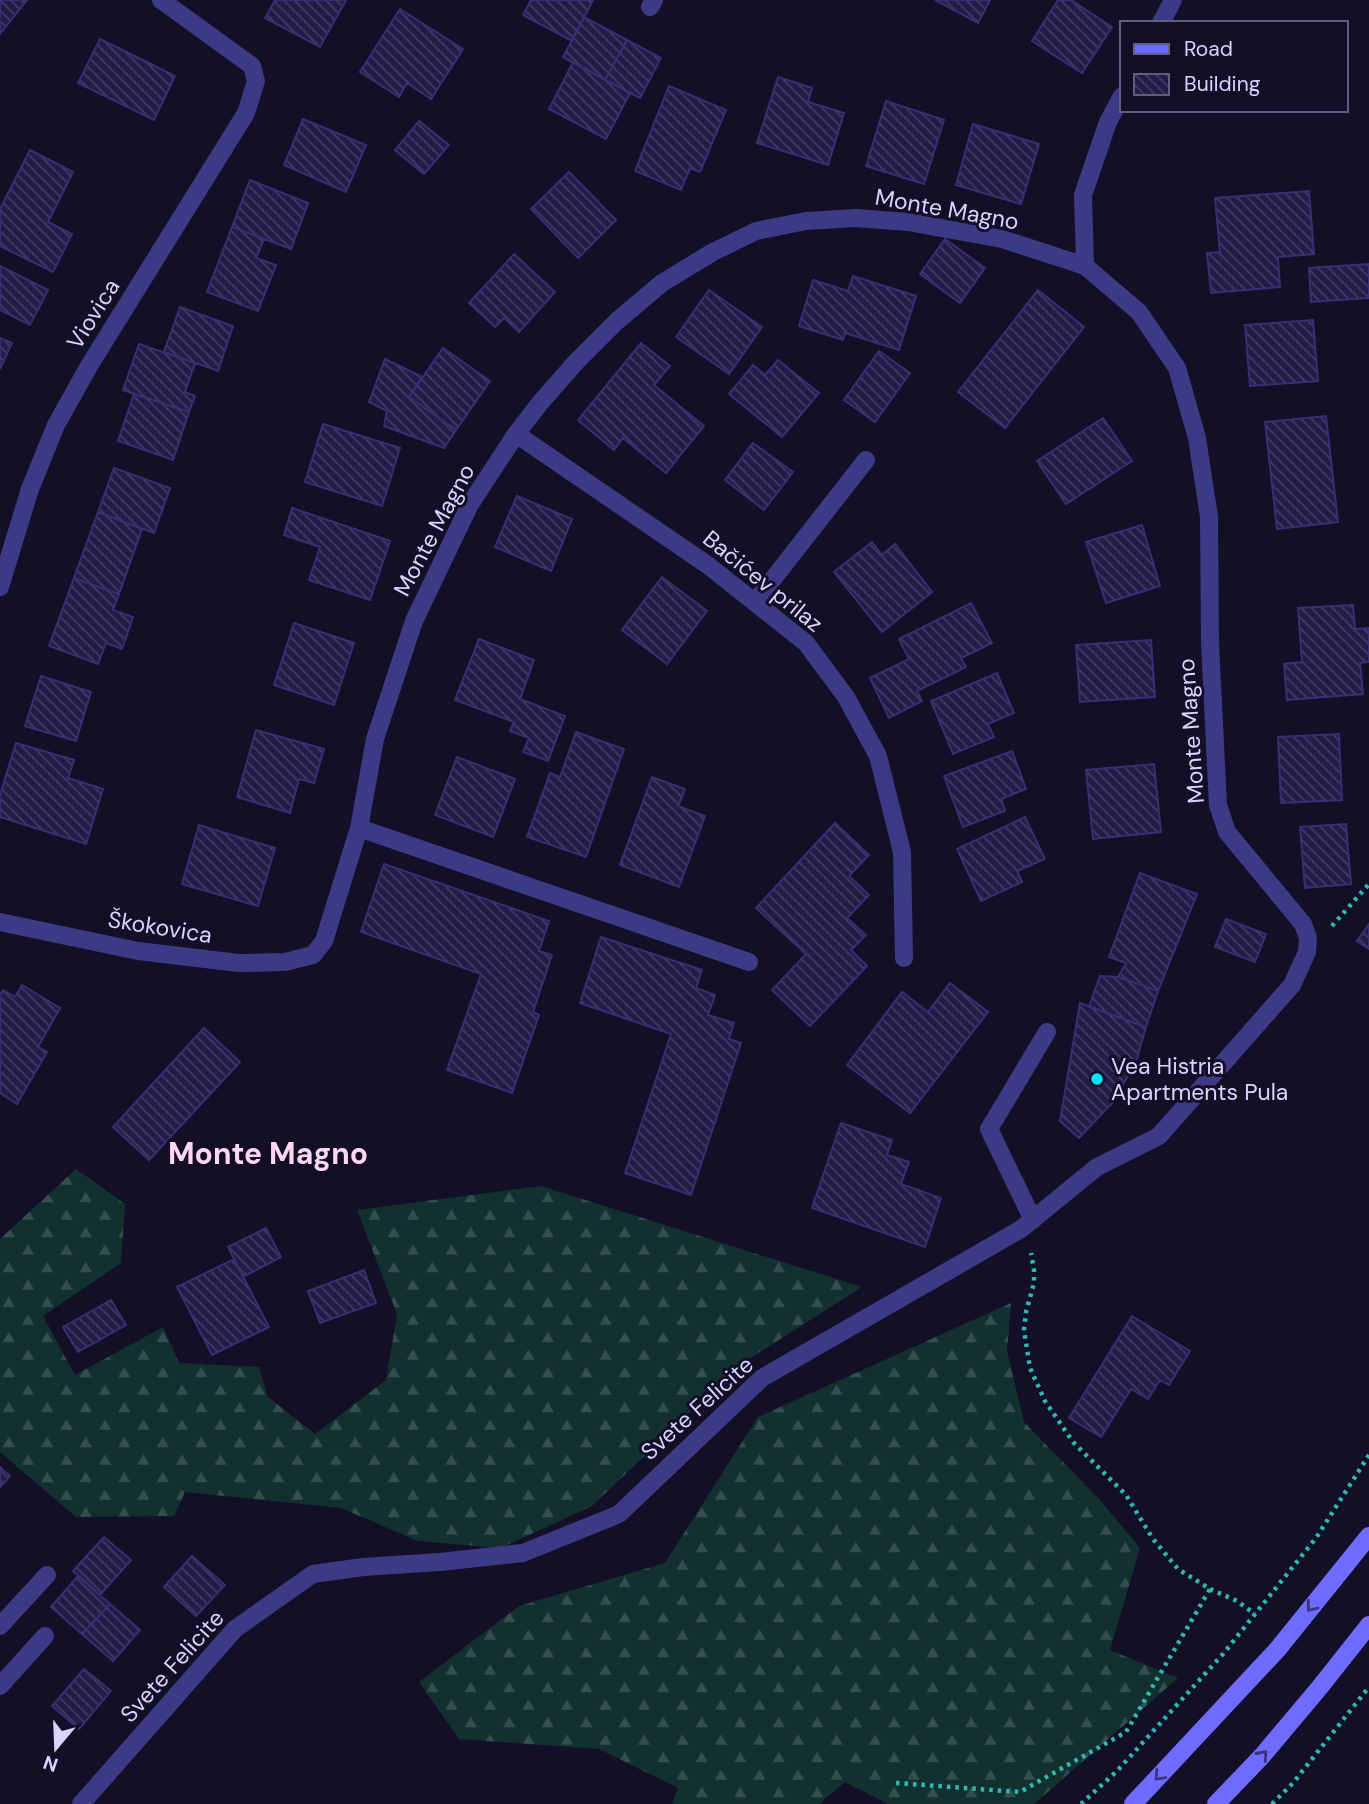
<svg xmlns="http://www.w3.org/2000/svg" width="1369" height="1804" font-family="'DM Sans',sans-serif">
  <defs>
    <pattern id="forest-firs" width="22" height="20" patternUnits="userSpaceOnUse" patternTransform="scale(1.75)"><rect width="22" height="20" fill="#12302f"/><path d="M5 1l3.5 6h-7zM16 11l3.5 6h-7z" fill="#344d4e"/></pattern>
    <pattern id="building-back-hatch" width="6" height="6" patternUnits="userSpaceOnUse" patternTransform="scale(1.75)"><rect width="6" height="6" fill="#241b47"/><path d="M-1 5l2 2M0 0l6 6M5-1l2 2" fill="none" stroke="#433b63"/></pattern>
  </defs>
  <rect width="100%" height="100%" fill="#130f26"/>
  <path fill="url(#forest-firs)" d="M76,1169L125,1204L121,1263L43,1316L75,1375L163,1327L179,1363L259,1367L268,1397L315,1434L386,1380L397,1314L357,1210L541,1186L862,1287L741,1364L592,1506L501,1548L418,1541L341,1508L185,1492L174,1516L76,1517L0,1452V1239Z
    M1011,1303L1007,1351L1024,1422L1100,1500L1140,1548L1110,1650L1178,1678L1034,1804H888L845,1782L819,1804H672L678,1788L599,1749L459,1739L419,1682L519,1606L665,1563L758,1417Z"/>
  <path fill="url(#building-back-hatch)" stroke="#3b2d73" stroke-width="2" d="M0,0H27L0,34Z
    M275,0H346L320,47L265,18Z
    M531,0H593L572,41L523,15Z
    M935,0H990L978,23Z
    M1058,0H1071L1112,27L1082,73L1032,41Z
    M400,9L463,49L431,99L407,83L399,97L360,72Z
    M584,17L627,40L605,80L563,57Z
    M100,39L175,76L154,120L78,83Z
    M627,40L661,58L640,98L605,80Z
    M573,62L630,93L606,139L549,109Z
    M778,77L812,88L808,102L844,113L828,165L757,143Z
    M669,86L726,110L700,172L690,168L681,190L635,171Z
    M886,101L944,120L924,184L866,166Z
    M303,119L366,145L346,192L284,165Z
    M419,121L449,145L424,174L395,150Z
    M973,124L1039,144L1021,204L956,185Z
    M30,150L73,172L48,222L72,234L53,272L0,246V209Z
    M569,172L616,220L578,258L531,209Z
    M250,180L308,203L291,249L232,227Z
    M1309,191L1314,254L1278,257L1280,287L1211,293L1207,253L1220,252L1215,198Z
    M232,227L264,239L256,258L276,265L258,311L207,292Z
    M945,239L985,268L960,303L920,274Z
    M514,254L555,292L519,332L504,318L495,327L469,303Z
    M1369,264V298L1311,302L1309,268Z
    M0,266L48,290L30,325L0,310Z
    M853,276L916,296L899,350L845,333L843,340L799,326L813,280L848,291Z
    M709,290L762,327L729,374L676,337Z
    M1038,290L1084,327L1005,428L958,392Z
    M180,307L233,326L218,371L164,352Z
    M1313,320L1318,381L1250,386L1245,325Z
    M0,338L12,343L0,369Z
    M641,343L670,366L654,385L704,426L666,473L623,438L614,450L578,420Z
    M139,344L195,363L185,392L195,396L189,412L123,390Z
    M443,348L490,381L456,430L409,397Z
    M879,351L910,373L875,422L844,400Z
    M385,359L422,377L409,397L456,430L444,448L384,426L387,411L369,402Z
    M778,360L819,393L782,437L729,394L753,365L765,375Z
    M134,394L189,412L173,460L118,441Z
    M1326,416L1338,522L1277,529L1265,422Z
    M1103,418L1132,461L1066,504L1037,461Z
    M323,424L400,448L382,506L305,482Z
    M753,443L793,472L764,510L725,480Z
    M114,468L170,488L154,533L98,512Z
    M517,496L572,519L551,571L495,547Z
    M292,508L390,541L370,600L309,580L320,547L284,535Z
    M98,512L142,529L119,594L74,578Z
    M1142,525L1160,586L1106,603L1086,542Z
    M872,542L882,555L895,544L932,592L882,632L834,572Z
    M662,577L707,611L667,664L622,630Z
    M74,578L119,594L113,610L133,617L122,649L106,643L98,664L49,646Z
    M971,603L992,643L961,658L966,667L917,691L922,701L889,718L870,678L909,659L899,639Z
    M1353,605L1355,629L1369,628V662L1360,663L1363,694L1287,700L1284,664L1302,662L1298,608Z
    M294,623L354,643L334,705L274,685Z
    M479,639L534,660L520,699L565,716L548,761L523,752L529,738L510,731L514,722L455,700Z
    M1151,640L1155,697L1080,702L1076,645Z
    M997,673L1014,713L988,724L994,737L953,754L931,701Z
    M41,676L91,692L76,741L25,726Z
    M256,730L324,749L314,783L299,779L290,813L237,797Z
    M576,732L624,749L586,857L527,837L550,773L560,777Z
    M1339,734L1342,800L1281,803L1278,737Z
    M16,743L74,760L68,778L103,789L86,844L0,817V795Z
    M1012,751L1026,789L1001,799L1005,811L963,827L944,776Z
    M457,757L515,779L493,837L435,815Z
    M1154,764L1161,832L1093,839L1086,770Z
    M652,777L685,789L678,806L705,816L679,887L620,865Z
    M1025,817L1045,859L1017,871L1022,882L981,901L957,849Z
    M835,823L869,855L849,876L869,895L847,918L866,935L851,950L867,966L810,1026L772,990L806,954L756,908Z
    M1346,824L1351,884L1305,888L1300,827Z
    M199,825L275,848L258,906L182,884Z
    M384,864L549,921L539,951L552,955L533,1012L539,1015L512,1093L447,1070L481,974L361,932Z
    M1140,873L1197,894L1158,991L1118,977L1126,963L1109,957Z
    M1226,919L1266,934L1255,962L1215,947Z
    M1369,924V949L1357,941Z
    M601,937L702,970L696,988L715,995L708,1015L734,1023L729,1039L741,1043L691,1195L625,1173L671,1034L580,1003Z
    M1100,976L1118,977L1158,991L1146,1027L1089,1007Z
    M950,983L988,1012L910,1113L847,1065L902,992L928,1012Z
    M22,985L60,1008L38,1047L47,1052L17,1104L0,1093V995L3,990L15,997Z
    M1080,1003L1146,1027L1137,1058L1115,1100L1079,1138L1060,1121Z
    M204,1028L240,1062L149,1160L113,1127Z
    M841,1123L892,1140L887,1155L909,1162L901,1184L941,1198L925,1247L812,1208Z
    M266,1228L281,1257L243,1277L228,1247Z
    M234,1259L269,1327L212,1355L177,1287Z
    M364,1270L376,1303L320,1323L308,1291Z
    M111,1300L126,1325L78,1352L63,1327Z
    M1132,1316L1190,1351L1169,1385L1160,1380L1148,1399L1131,1389L1101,1437L1069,1418Z
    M0,1467L10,1476L0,1487Z
    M104,1537L131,1560L100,1595L73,1571Z
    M192,1556L225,1585L196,1616L164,1587Z
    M78,1576L110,1604L82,1634L51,1607Z
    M110,1604L140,1630L113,1661L82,1634Z
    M84,1669L111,1691L79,1729L52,1706Z"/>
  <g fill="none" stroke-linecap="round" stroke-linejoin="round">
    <path stroke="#2fb8b0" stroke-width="4.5" stroke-dasharray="3.5 5" stroke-linecap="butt" d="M1332,926L1369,884
      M1210,1589L1237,1601L1255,1614
      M896,1783L1020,1792L1126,1732L1210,1589L1178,1569L1153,1539L1126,1495L1073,1442L1045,1401L1030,1368L1024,1330L1026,1312L1034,1283V1270L1031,1253
      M1081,1804L1117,1771L1223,1654L1316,1538L1369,1455
      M1272,1804L1293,1783L1369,1687"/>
    <path stroke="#3d3a85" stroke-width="18" d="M755,602L866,460
      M1033,1220L989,1129L1047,1032
      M0,1626L47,1575
      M0,1686L45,1636"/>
    <path stroke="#3d3a85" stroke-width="18" d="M650,7L654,0
      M1161,23L1173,0
      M1085,266L1083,195L1108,122L1122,96
      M516,434L709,566L806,643L846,697L878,756L902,852L904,958
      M0,587L30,489L56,425L89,366L246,113L256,81L252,66L161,0
      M359,828L749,962
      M0,922L138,951L239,963L285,962L313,955L324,941L359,828L375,739L414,621L469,506L516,434L540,403L576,362L617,321L662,283L713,252L756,231L806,221L856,218L908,222L1002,239L1085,266L1139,312L1177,368L1197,438L1209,517L1210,642L1218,805L1227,832L1303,924L1308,938L1307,952L1292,985L1159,1136L1097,1167L1021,1229L762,1378L619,1514L523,1553L440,1562L363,1567L313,1574L235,1629L81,1804"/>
    <path stroke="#6f6bff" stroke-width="18" d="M1133,1804L1277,1650L1369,1536
      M1216,1804L1262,1756L1320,1687L1369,1625"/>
  </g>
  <defs><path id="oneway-chevron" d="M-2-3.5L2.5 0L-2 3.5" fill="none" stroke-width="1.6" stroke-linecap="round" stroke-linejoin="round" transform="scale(1.75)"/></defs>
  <g stroke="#38347d">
    <use href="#oneway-chevron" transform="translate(1311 1607) rotate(128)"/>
    <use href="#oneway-chevron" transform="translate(1263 1755) rotate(-48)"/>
    <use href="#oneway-chevron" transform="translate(1159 1776) rotate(133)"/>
  </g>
  <circle fill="#00e5ff" stroke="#130f26" stroke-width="2.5" cx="1097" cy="1079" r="7"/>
  <g text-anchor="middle" stroke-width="6" stroke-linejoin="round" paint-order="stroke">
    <g font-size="23" fill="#d9d4ff" stroke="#130f26">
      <text transform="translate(947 209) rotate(10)" y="8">Monte Magno</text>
      <text transform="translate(93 314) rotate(-58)" y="8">Viovica</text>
      <text transform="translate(434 530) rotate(-62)" y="8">Monte Magno</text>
      <text transform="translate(763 581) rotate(39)" y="8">Bačićev prilaz</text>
      <text transform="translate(1191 731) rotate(-94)" y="8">Monte Magno</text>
      <text transform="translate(160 927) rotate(9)" y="8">Škokovica</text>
      <text transform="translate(697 1408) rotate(-42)" y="8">Svete Felicite</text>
      <text transform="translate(172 1666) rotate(-48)" y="8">Svete Felicite</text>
    </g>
    <g font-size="23" fill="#d9d4ff" stroke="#130f26" text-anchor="start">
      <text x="1111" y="1074">Vea Histria<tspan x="1111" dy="26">Apartments Pula</tspan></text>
    </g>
    <g font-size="30" font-weight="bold" fill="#ffd6f0" stroke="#130f26">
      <text x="268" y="1164">Monte Magno</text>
    </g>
  </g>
  <rect x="1120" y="21" width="228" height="91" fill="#130f26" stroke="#625e7d" stroke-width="2"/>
  <rect x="1134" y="44" width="35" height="10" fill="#6f6bff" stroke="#625e7d" stroke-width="2"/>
  <text x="1184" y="56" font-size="21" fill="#d9d4ff">Road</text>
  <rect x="1134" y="74" width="35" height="21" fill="url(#building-back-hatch)" stroke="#625e7d" stroke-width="2"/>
  <text x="1184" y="91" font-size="21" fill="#d9d4ff">Building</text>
  <g transform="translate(56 1748) rotate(199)" stroke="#130f26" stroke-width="5" paint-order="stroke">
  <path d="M0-5L12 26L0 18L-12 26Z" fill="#d9d4ff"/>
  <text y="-10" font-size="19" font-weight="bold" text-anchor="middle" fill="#d9d4ff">N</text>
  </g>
</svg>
